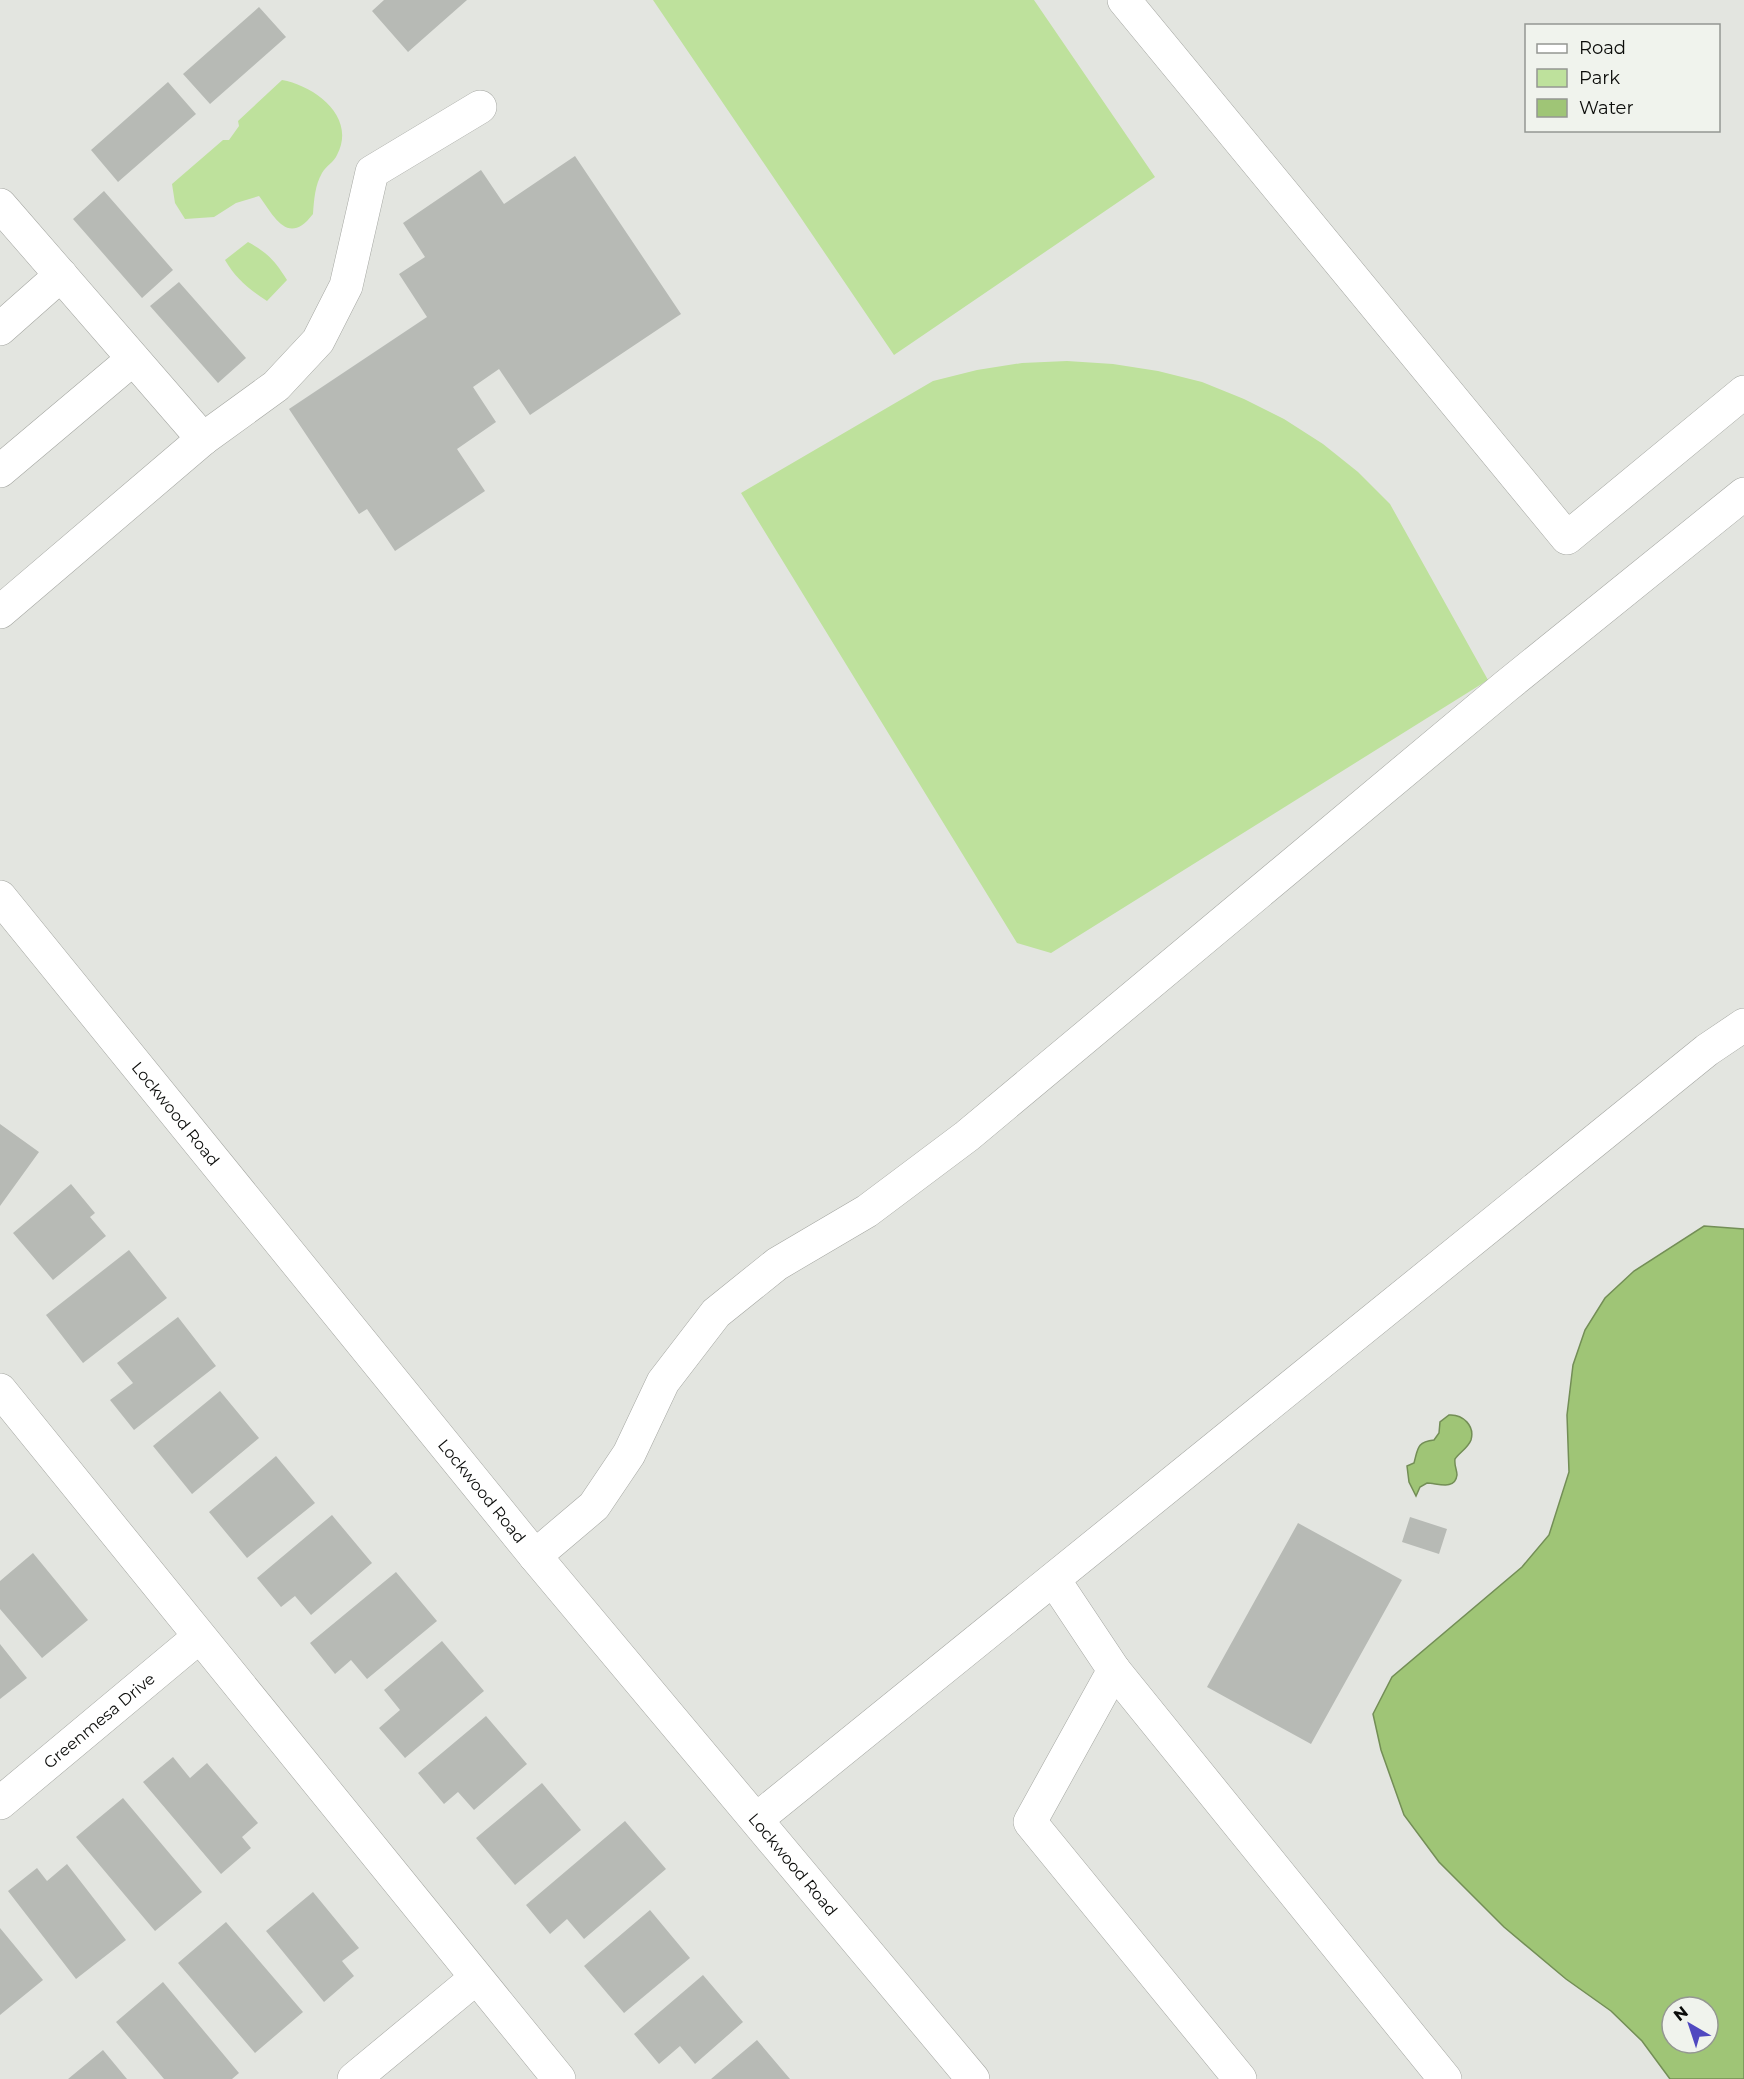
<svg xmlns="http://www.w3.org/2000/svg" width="1744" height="2079" font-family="Montserrat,sans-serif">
  <rect width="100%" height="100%" fill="#e3e5e0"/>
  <path fill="#bee19c" d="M653,0H1034L1155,177L894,355Z
    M282,80C315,86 357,117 337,155C334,162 326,166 322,173C315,185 314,200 313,214C288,247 274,216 259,196L236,203L214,217L185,219L175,203L172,184L223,140H229L239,126L238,121Z
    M248,242C268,253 275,261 287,280L267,301C249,289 236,279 225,260Z
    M1067,361L1113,364L1158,371L1202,382L1244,399L1284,419L1323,444L1358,472L1390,504L1488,680L1051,953L1017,943L741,493L933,381L977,370L1022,363Z"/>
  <path fill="#9fc576" stroke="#738e56" stroke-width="1.5" fill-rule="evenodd" d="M1704,1226L1744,1229V2079H1670L1642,2041L1611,2011L1566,1979L1504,1927L1439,1862L1404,1815L1381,1750L1373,1714L1392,1677L1522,1567L1549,1535L1569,1472L1567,1415L1573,1365L1585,1330L1605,1298L1634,1271ZM1672,2007H1708V2043H1672Z
    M1449,1415C1463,1414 1475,1426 1471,1440C1468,1448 1459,1453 1455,1459C1454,1465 1457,1470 1457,1475C1455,1491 1437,1483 1427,1483L1420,1487L1416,1496L1409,1482L1407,1466L1414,1463C1418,1448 1417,1442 1434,1440L1439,1433L1440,1422Z"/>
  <path fill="#b7bab5" d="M384,0H467L408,52L372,11Z
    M259,7L286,37L210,104L183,74Z
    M168,82L196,114L118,182L91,150Z
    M575,156L681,314L530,415L499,369L473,387L496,422L457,449L485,491L395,551L367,509L359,514L289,409L427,317L399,274L425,257L403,223L481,170L504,204Z
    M104,191L173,270L142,298L73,219Z
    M179,282L246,358L218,383L150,306Z
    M0,1124L39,1152L0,1206Z
    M71,1184L95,1213L90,1217L106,1236L53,1280L13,1233Z
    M129,1250L167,1298L83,1363L46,1315Z
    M178,1317L216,1366L134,1430L110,1400L133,1383L117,1363Z
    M220,1391L259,1438L192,1494L153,1446Z
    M276,1456L315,1503L247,1558L209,1512Z
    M332,1515L372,1563L311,1615L295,1596L281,1607L257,1578Z
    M1410,1517L1447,1529L1439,1554L1402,1542Z
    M1298,1523L1402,1580L1311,1744L1207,1687Z
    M33,1553L88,1620L42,1658L0,1609V1581Z
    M396,1572L437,1621L367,1679L351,1660L335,1674L310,1643Z
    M442,1641L484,1691L405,1758L379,1728L400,1710L384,1690Z
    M0,1644L27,1678L0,1699Z
    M486,1716L527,1764L474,1810L458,1792L444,1804L418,1773Z
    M173,1757L190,1778L207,1763L258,1823L242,1837L251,1848L221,1874L143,1782Z
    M542,1783L581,1830L515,1885L476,1838Z
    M123,1798L202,1892L155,1931L76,1837Z
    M625,1821L666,1869L584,1939L567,1919L550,1934L526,1905Z
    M67,1864L126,1940L76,1979L8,1891L37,1868L47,1881Z
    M313,1892L359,1948L342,1961L354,1976L324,2002L266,1931Z
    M650,1910L690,1958L624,2013L584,1966Z
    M226,1922L303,2012L255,2053L178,1963Z
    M0,1928L43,1980L0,2015Z
    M703,1975L743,2022L695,2064L680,2046L659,2064L634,2034Z
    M163,1982L239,2073L232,2079H164L116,2022Z
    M757,2040L790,2079H711Z
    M103,2050L127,2079H68Z"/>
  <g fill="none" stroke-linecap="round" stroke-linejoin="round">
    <defs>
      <g id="minor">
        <path d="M1124,0L1567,538L1744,392"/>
        <path d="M0,205L203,439"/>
        <path d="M0,329L61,275"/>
        <path d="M0,471L133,359"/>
        <path d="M0,612L203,439L276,386L318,341L346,286L372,172L480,107"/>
        <path d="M0,1390L559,2079"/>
        <path d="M535,1556L594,1506L629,1454L663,1382L716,1313L777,1264L867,1211L967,1136L1505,687L1744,494"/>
        <path d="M1054,1580L1114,1670L1030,1822L1240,2079"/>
        <path d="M1114,1670L1445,2079"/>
        <path id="s1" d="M0,1803L199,1637"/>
        <path d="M757,1819L1707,1050L1744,1025"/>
        <path d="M354,2079L476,1978"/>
      </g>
      <g id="major">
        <path id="s2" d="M0,897L535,1556L973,2079"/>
      </g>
    </defs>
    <use href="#minor" stroke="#a4a6a1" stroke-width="34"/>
    <use href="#major" stroke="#a4a6a1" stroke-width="34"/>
    <use href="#minor" stroke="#fff" stroke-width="33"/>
    <use href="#major" stroke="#fff" stroke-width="33"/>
  </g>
  <g text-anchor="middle" stroke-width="4.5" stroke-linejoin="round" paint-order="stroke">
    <g font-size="16" fill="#0b0c0a" stroke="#f0f3ed">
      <text dy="6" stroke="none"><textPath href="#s2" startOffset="279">Lockwood Road</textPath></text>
      <text dy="6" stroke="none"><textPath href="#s2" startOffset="765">Lockwood Road</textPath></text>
      <text dy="6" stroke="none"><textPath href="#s1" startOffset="129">Greenmesa Drive</textPath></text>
      <text dy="6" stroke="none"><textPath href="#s2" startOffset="1251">Lockwood Road</textPath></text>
    </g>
  </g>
  <rect x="1525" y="24" width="195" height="108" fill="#f0f3ed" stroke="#949792" stroke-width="1.5"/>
  <rect x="1537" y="44" width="30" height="9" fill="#ffffff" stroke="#949792" stroke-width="1.5"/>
  <text x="1579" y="54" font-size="18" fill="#0b0c0a">Road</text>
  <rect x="1537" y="69" width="30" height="18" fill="#bee19c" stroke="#949792" stroke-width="1.5"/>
  <text x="1579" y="84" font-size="18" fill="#0b0c0a">Park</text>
  <rect x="1537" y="99" width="30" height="18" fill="#9fc576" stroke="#949792" stroke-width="1.5"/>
  <text x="1579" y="114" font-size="18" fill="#0b0c0a">Water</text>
  <g transform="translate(1690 2025) rotate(321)"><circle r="28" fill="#f0f3ed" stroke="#949792" stroke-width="1.5"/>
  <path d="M0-4.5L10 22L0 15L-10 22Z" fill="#5049c0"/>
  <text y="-9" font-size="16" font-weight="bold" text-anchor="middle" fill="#0b0c0a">N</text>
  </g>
</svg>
